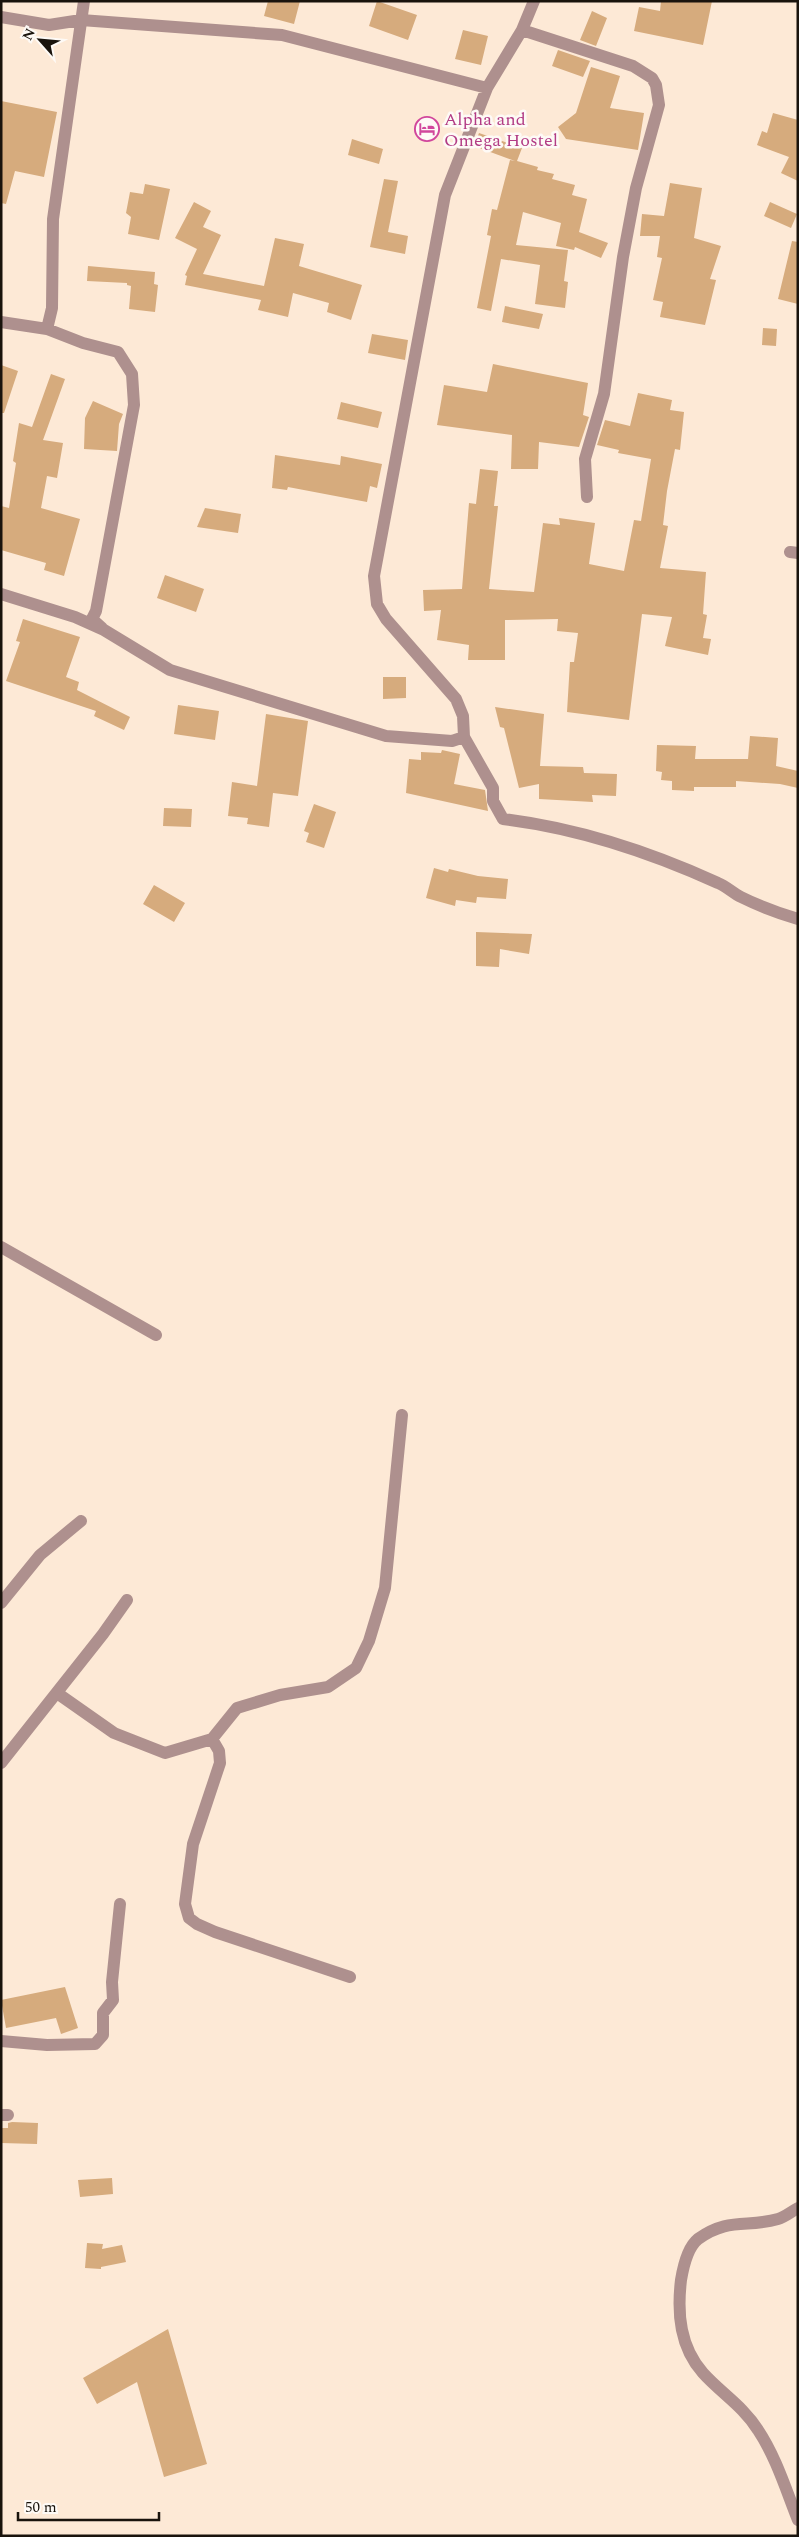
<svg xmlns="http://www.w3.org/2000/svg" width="799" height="2537" font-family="Spectral,serif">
  <rect width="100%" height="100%" fill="#fde9d6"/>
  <path fill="#d6ab7d" d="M268,1H300L294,24L264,16Z
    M377,1L417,15L408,40L369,26Z
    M661,1H712L703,45L634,31L639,7L660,11Z
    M592,11L607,18L596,46L580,40Z
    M463,30L488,36L481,65L455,59Z
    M558,50L590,61L583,77L552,66Z
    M591,67L620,76L610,108L644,113L638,150L566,139L558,127L576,113Z
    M1,101L57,112L44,177L15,171L6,204L1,203Z
    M773,113L798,120V181L781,173L789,157L757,145L762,131L767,133Z
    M479,133L522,148L517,161L538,167L537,170L554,174L552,179L575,185L572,195L587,199L579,232L608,243L601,258L575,247L574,250L556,246L561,223L523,212L516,245L568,250L564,281L568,282L565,308L535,304L540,265L501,259L491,311L477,308L491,236L487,235L492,209L497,210L510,160L515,161L474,146Z
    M352,139L383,149L379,164L348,155Z
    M384,179L398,181L388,232L408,236L405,254L370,247Z
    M670,183L702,188L694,238L721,246L710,279L716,280L705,325L660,317L663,302L653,300L662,258L657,257L660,236H640L642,214L664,216Z
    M145,184L170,189L159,240L128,234L131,217L126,213L130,192L143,194Z
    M194,202L211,211L203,227L221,235L203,274L264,286L275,238L304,244L299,266L362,285L351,320L327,312L329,303L293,293L288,317L258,310L261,300L185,285L187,276L185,275L197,249L175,238Z
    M770,202L797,214L791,228L764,216Z
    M792,241L798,242V304L778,299Z
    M88,266L155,272L154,284L158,285L155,312L129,309L131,286L127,285V283L87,281Z
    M505,306L543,314L539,329L502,322Z
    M763,328L777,329L776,346L762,345Z
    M372,334L408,340L405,360L368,353Z
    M493,364L588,383L583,415L589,417L579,447L539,442L538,469H511L512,435L437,425L444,385L487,392Z
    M1,365L18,371L4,413H1Z
    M51,374L65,379L43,440L63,443L57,478L47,476L41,508L80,519L64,576L44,570L46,563L1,550V506L9,508L16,463L13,461L19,423L32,427Z
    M638,393L672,400L670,410L684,412L680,450L675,449L667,491L663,525L668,526L660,568L706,572L703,614L707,615L703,638L711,639L708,655L665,646L672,617L642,614L629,720L567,712L570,662H574L578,633L557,631L558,619L505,620V660H468L469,645L437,640L441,610L424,611L423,590L462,589L469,503L476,504L480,469L498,471L494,506H498L489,589L534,592L543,523L560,525L559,518L595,523L589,564L624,571L634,520L641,521L651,459L618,453L619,450L597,445L605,420L630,426Z
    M93,401L123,414L119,424L117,451L84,449L85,418Z
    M341,402L382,412L378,428L337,419Z
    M275,455L340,465L341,456L382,464L377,488L370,486L367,502L288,487L287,490L272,488Z
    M205,508L241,514L238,533L197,527Z
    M165,575L204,589L196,612L157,598Z
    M23,619L80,637L66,677L79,682L77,690L130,717L124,730L94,716L96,711L6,681L20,642L16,641Z
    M383,677H406V698L383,699Z
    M178,705L219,711L215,740L174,734Z
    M495,707L544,714L540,766L583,767L584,773L617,774L616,796L592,795L593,802L539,799V784L519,788L504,728L500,727Z
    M266,714L308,721L298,796L273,793L269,827L247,824L248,818L228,816L232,782L257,786Z
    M750,736L778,738L776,766L798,771V788L780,784L736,781V787H694V791L672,790V781L661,780L662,772L656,771L657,745L696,746L695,759H748Z
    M442,750L460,754L454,784L485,790L488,811L406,793L409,759L421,760V752L441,753Z
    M314,804L336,812L324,848L306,842L309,833L304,831Z
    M164,808L192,809L191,827L163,826Z
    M434,868L448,872L449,869L478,876L508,879L506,899L477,897L476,903L456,900L455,906L426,898Z
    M154,885L185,903L174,922L143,904Z
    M476,932L532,934L529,954L500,949L499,967L476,966Z
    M65,1987L78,2028L61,2034L56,2018L6,2028L1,2000Z
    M12,2122L38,2123L37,2144L1,2143V2128H8V2123Z
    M112,2178L113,2194L80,2197L78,2180Z
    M87,2243L103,2244L102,2249L122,2245L126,2262L101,2267V2269L85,2268Z
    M168,2329L207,2464L164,2477L137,2382L97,2404L83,2378Z"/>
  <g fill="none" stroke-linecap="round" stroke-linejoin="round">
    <path stroke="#ae908e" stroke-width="12" d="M534,1L522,30L487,88L445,195L374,576L377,604L386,619L456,699L463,716L464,737L493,788V801L503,819C577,828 650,852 718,883C726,886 733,893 741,897C759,906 778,913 798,919
      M1,17L49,25L81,20L282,35L487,88
      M522,30L633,66L652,78L656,85L659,105L636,188L623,257L604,394L585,459L587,497
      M1,322L47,329L83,343L118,352L132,374L134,405L96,611L92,619L102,628
      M47,329L52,308L53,219L84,1
      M790,552L798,553
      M1,594L75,617L104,630L170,670L386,736L452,741L464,737
      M1,1247L156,1335
      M1,1603L40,1555L81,1521
      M57,1693L114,1733L165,1753L212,1739L237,1708L280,1695L328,1687L356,1668L369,1641L385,1588L402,1415
      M212,1739L219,1751L220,1763L193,1844L185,1904L189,1918L197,1924L215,1932L350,1977
      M1,1763L103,1634L127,1600
      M1,2041L47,2045L95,2044L103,2035V2013L113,2000L112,1982L120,1904
      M1,2115H8
      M798,2208C792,2211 785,2217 778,2219C747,2228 729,2217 698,2239C688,2247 683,2268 681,2280C677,2314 680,2347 703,2373C721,2393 743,2406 758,2430C776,2457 786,2490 798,2520"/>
  </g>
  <defs>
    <symbol id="hotel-ring" viewBox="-11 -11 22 22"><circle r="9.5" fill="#fefaf6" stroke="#d1479c" stroke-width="1.5"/><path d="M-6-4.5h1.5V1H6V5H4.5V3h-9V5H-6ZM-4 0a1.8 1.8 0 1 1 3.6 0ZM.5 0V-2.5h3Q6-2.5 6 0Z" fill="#d1479c"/></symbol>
  </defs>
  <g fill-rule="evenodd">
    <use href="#hotel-ring" x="413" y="115" width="28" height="28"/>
  </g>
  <g text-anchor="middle" stroke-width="5" stroke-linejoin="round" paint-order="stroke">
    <g font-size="18" fill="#b23c85" stroke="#fefaf6" text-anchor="start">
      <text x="444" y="125">Alpha and<tspan x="444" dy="21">Omega Hostel</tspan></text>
    </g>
  </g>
  <rect width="799" height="2537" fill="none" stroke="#19130c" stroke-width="5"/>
  <g transform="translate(40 40) rotate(297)" stroke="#fefaf6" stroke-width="4" paint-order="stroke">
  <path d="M0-4L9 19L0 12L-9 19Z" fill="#19130c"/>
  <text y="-8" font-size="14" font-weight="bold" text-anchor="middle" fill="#19130c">N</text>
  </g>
  <path d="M18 2512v8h141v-8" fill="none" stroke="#19130c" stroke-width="2.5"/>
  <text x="25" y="2512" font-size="15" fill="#19130c" stroke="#fefaf6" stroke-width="4" paint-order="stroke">50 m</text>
</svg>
